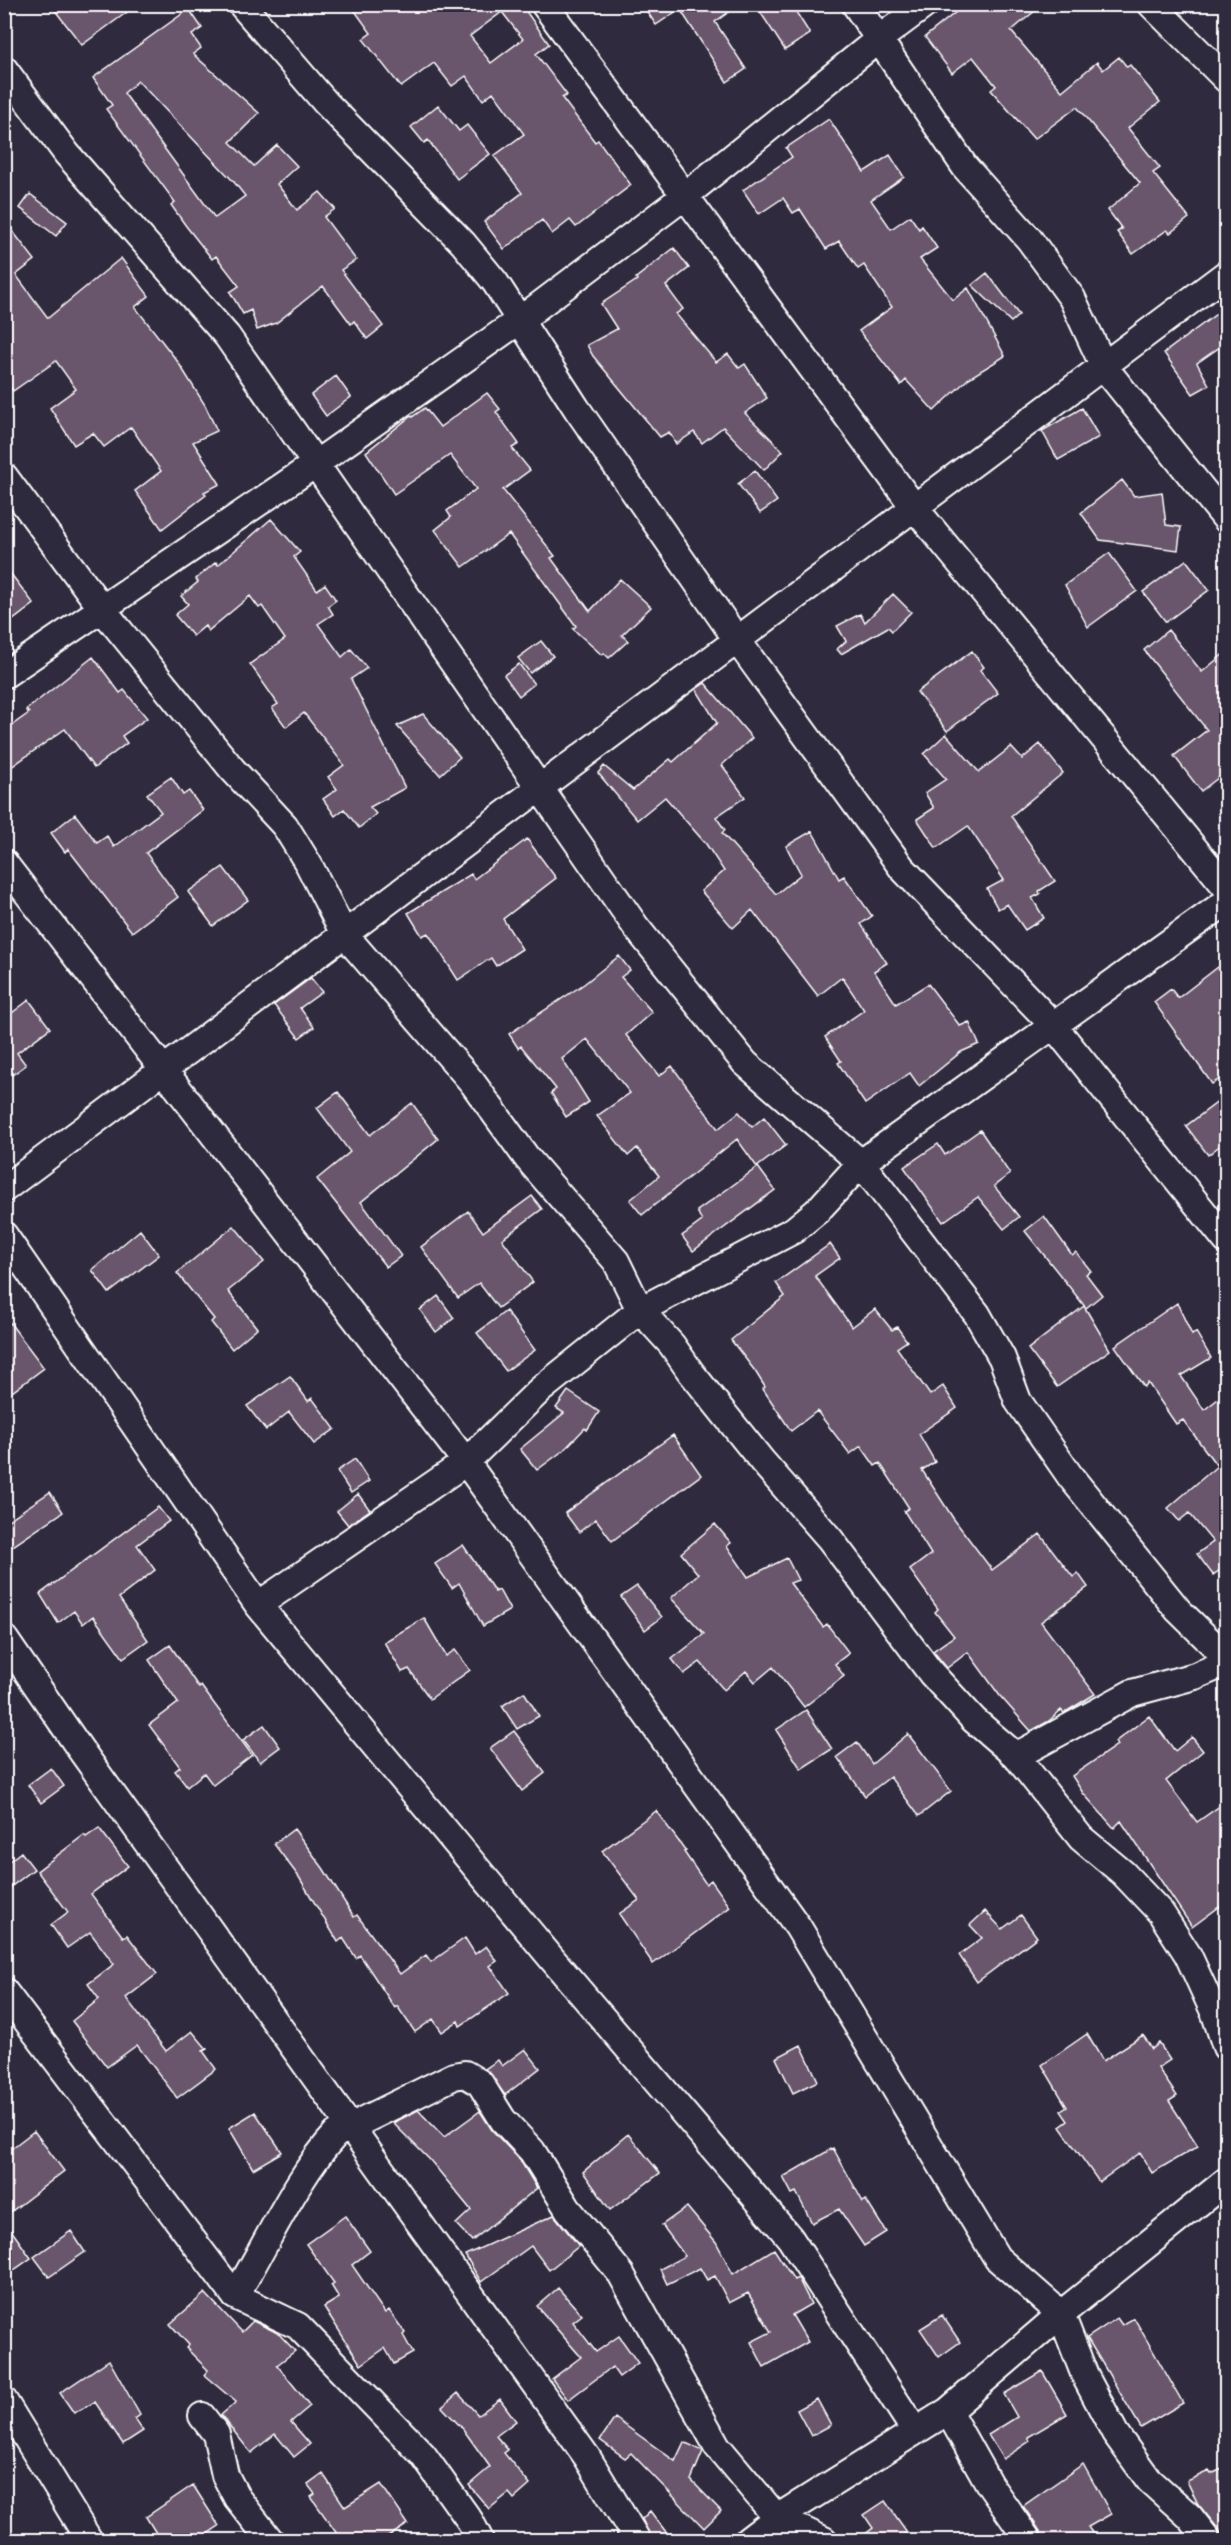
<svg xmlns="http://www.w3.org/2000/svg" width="1231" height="2545" font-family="'Balsamiq Sans',sans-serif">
  <rect width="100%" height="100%" fill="#2f2a3d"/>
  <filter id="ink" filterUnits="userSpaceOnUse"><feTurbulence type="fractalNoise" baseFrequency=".0167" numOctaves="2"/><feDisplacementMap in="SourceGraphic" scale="12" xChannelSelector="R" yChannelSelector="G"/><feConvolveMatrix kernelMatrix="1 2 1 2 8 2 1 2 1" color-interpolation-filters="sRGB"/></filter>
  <g filter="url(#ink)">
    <path fill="#6a566c" stroke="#fff" stroke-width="1.5" fill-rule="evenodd" d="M50,4H138L82,45Z
      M350,4H521L549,44L536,54L567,95L562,98L595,142L598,140L631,185L576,227L570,220L552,234L542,220L504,249L484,222L522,193L494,156L524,134L493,92L483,100L466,76L452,86L434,63L401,87L363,39L371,33ZM502,12L523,39L491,63L470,36Z
      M642,4H740L715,22L746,69L727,82L680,9L656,25Z
      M755,4H791L810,34L785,50Z
      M966,4H1043L1011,31L1062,91L1097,62L1103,70L1119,57L1127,67L1130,65L1160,102L1128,128L1160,168L1153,173L1189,218L1170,233L1167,230L1133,254L1117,232L1122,229L1108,210L1140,183L1077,107L1034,139L991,90L996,86L973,57L952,73L925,37Z
      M189,9L202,28L192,35L201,48L193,54L259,113L230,142L254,166L277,145L297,166L277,184L297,210L320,192L335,209L324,217L356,260L341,270L383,326L367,339L354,321L351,324L323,286L276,323L257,330L251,310L243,314L230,292L239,286L216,256L212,259L186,226L171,205L175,202L106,109L112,105L93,78ZM138,81L234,182L245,196L215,218L124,93Z
      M438,105L459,131L467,125L490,154L457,179L428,140L424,143L411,127Z
      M829,119L864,172L890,155L904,177L871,200L891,229L910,216L919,229L922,226L937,248L920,259L953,300L968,288L1005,356L969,378L934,411L906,380L901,385L859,331L892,307L864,265L858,269L839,241L826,249L800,209L793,213L783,198L759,214L743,190L792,157L786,148Z
      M30,194L67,222L56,236L20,208Z
      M4,220L35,260L16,275L48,318L121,258L149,296L135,307L178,362L205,405L217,431L193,442L220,484L204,492L206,495L162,529L135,491L161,471L131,427L104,447L93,433L74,445L50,408L76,389L56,361L13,391L4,379Z
      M674,248L689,268L666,286L683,309L676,314L716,362L728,354L739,368L745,364L767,398L745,413L783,451L764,470L723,427L702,443L694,432L676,444L669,432L660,437L593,356L587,345L617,329L601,304L637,280L636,278Z
      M987,273L1019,315L1011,322L972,285Z
      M1227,306V342L1197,363L1209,385L1193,394L1164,353Z
      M336,376L351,397L326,416L311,395Z
      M487,393L500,409L496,412L519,444L512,448L530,470L503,490L555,556L551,558L590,611L620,579L651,607L622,635L628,641L609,658L604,653L602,655L573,629L576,626L509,534L463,567L435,530L451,517L447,511L476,489L450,455L394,494L366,452L411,416L412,417L425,408L440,427Z
      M1082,408L1099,437L1058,460L1042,431Z
      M755,471L777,501L760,513L738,484Z
      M1122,480L1134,496L1162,492L1166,525L1181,527L1178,550L1100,540L1081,513Z
      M271,519L300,552L294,557L317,590L325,584L336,600L328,606L333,614L318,624L342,657L351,649L367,668L351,679L405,788L370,807L376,814L359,828L344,809L335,816L323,799L337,789L328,777L344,765L304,713L286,727L272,708L278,704L250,664L285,639L262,606L259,608L250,596L208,631L205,626L193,636L175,615L188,604L181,596L198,582L196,579L216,562L218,565Z
      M1109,553L1137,591L1088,627L1065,585Z
      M1186,560L1209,590L1166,622L1143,592Z
      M4,565L34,604L4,627Z
      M893,594L911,612L892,631L888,627L841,654L837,649L846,641L837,626L860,614L865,622Z
      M1168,630L1202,672L1227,651V771L1201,791L1174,756L1207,730L1144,650Z
      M541,641L553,656L530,673L518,658Z
      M972,651L984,667L980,670L998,693L947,731L917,692Z
      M93,657L120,693L124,690L147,718L122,736L127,743L94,768L65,729L4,772V731L29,713L26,710Z
      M519,664L534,684L519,696L504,675Z
      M705,683L752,738L722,765L745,797L716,817L725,830L722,833L776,894L801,874L786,846L812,831L839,879L844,876L872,916L861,924L887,963L874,971L896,1004L928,984L960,1026L969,1022L979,1044L961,1052L919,1086L910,1073L865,1104L838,1063L841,1061L825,1037L864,1010L842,977L818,996L752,910L733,928L701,891L724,871L706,844L665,797L637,820L598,773L604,766L633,790L670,759L673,762L717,723L696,689Z
      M423,714L460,757L440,775L397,726Z
      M946,734L979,772L1011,747L1022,759L1040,744L1063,773L1011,816L1055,881L1039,891L1040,894L1032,898L1044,918L1025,930L1007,904L998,909L987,889L1004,880L968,826L936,848L917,819L934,808L925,793L946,779L924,754Z
      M171,777L183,795L189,791L203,810L146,853L178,897L132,932L68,849L65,852L51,833L75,814L97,843L107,836L114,847L161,812L147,794Z
      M527,839L556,878L503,919L522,949L496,966L491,958L458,980L428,933L422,936L408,913L471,874L474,879Z
      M223,867L248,900L213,926L188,892Z
      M619,956L630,970L621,977L652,1012L626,1035L659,1076L672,1066L718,1129L739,1112L752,1127L764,1117L786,1145L757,1167L737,1139L642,1215L630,1200L659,1176L637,1148L628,1156L597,1116L630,1093L587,1039L562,1059L589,1102L566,1117L551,1093L556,1089L521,1046L518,1048L509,1034L584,984Z
      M1218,967L1227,978V1074L1212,1084L1154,1002L1171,989L1178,998Z
      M311,978L322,992L300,1008L314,1027L299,1038L274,1005Z
      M29,1000L50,1028L17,1053L26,1065L12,1075L4,1065V1019Z
      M338,1092L370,1135L412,1103L438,1139L361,1202L401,1256L386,1267L317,1179L350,1152L317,1108Z
      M1227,1095V1140L1208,1155L1186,1126Z
      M980,1130L1010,1174L994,1186L1019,1217L1004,1229L978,1197L943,1222L904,1167L938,1144L945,1155Z
      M758,1167L775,1190L693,1251L682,1236L702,1221L697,1211Z
      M532,1196L542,1209L502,1239L533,1282L498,1308L479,1283L458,1298L421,1247L468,1211L483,1232Z
      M1044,1216L1072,1255L1076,1252L1091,1271L1086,1274L1102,1295L1086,1308L1025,1231Z
      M234,1226L264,1262L228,1291L257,1328L232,1349L211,1322L214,1319L177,1273Z
      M140,1230L159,1255L109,1293L92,1270Z
      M830,1244L840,1258L815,1276L852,1327L875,1309L892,1330L897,1327L907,1341L897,1348L930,1395L943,1386L957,1408L919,1434L935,1462L922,1470L953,1518L992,1570L1040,1534L1073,1577L1078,1573L1088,1587L1041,1622L1095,1694L1064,1713L1061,1710L1049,1721L1031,1731L1000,1696L968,1652L947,1668L933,1651L954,1636L935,1612L938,1609L910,1570L931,1554L904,1511L909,1508L880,1463L875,1466L861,1446L850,1454L817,1411L791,1431L763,1389L765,1387L755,1371L731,1340L785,1296L776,1283Z
      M438,1296L454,1318L436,1332L420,1310Z
      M1177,1303L1192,1335L1196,1332L1211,1358L1181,1376L1204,1410L1227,1392V1565L1213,1575L1197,1554L1213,1542L1189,1513L1179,1521L1168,1508L1217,1466L1183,1420L1176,1424L1148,1383L1144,1387L1115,1346Z
      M1084,1306L1110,1350L1057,1387L1028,1349Z
      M506,1311L535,1350L506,1371L477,1333Z
      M4,1315L44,1368L4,1398Z
      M290,1376L308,1401L312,1398L335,1429L314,1444L289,1412L266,1430L247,1406Z
      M568,1391L599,1412L587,1430L585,1428L564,1450L537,1470L520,1449L564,1413L556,1408Z
      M673,1435L701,1475L612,1541L596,1519L579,1532L565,1513Z
      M355,1459L369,1481L351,1493L337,1471Z
      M50,1492L63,1512L4,1552V1523Z
      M358,1494L370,1510L348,1525L337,1511Z
      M158,1507L169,1521L137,1545L155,1570L119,1598L148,1640L123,1658L93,1616L83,1624L74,1611L58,1623L40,1594Z
      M715,1524L731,1543L727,1546L748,1577L787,1558L798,1580L790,1583L823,1627L827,1624L849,1653L835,1664L844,1676L804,1707L773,1667L755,1682L746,1671L724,1690L700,1662L684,1674L672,1659L704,1634L671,1598L698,1574L681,1553Z
      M463,1545L495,1592L499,1590L510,1610L483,1626L459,1583L452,1588L435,1564Z
      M637,1586L662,1617L645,1630L621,1597Z
      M424,1618L446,1656L455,1650L470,1670L430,1699L409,1669L402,1672L384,1642Z
      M170,1645L199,1688L201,1686L252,1755L213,1785L204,1773L187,1787L175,1771L180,1767L149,1725L178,1703L149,1660Z
      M524,1692L539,1716L517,1729L502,1706Z
      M806,1710L832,1749L801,1769L776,1730Z
      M1149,1716L1175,1751L1192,1737L1203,1751L1166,1781L1197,1822L1227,1801V1901L1192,1927L1121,1821L1114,1828L1083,1793L1072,1776L1117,1745L1115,1742Z
      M264,1725L280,1747L260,1762L243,1740Z
      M514,1731L545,1773L522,1791L490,1748Z
      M908,1734L951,1791L919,1816L890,1777L865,1796L837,1757L857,1742L872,1764Z
      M51,1768L64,1786L41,1803L28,1785Z
      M656,1811L686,1851L684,1852L706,1884L711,1880L730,1907L653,1964L619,1914L639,1900L602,1851Z
      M99,1828L128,1866L91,1894L123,1937L127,1935L157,1974L126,1998L166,2051L192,2031L207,2049L203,2051L216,2069L177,2098L137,2045L107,2067L72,2021L99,1999L88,1984L114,1964L90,1932L67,1948L51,1925L68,1912L37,1871L84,1835L86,1837Z
      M294,1829L323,1868L354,1917L357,1915L400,1974L426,1955L431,1962L465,1938L475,1954L486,1946L497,1961L490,1966L509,1993L460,2026L458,2021L442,2032L433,2019L415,2032L397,2006L395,2008L360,1955L356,1958L343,1938L338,1942L299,1877L274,1844Z
      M21,1852L34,1869L4,1892V1865Z
      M985,1911L1002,1929L1021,1915L1037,1937L977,1982L959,1955L982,1938L970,1925Z
      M1087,2034L1103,2061L1143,2035L1152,2049L1159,2043L1170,2060L1158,2068L1177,2096L1169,2101L1198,2146L1152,2173L1140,2153L1099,2182L1060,2127L1068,2121L1061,2111L1067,2107L1042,2065Z
      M801,2045L818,2081L793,2093L776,2058Z
      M525,2049L540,2068L505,2095L485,2069L498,2060L502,2066Z
      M418,2110L444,2137L480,2111L492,2130L520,2160L537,2188L472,2241L456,2224L471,2210L430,2160L393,2123Z
      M255,2112L282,2152L253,2169L229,2128Z
      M34,2131L64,2171L4,2217V2154Z
      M628,2134L660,2173L610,2210L583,2172Z
      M833,2148L863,2202L866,2200L886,2232L864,2246L839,2209L812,2223L796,2192L792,2194L783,2177Z
      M687,2207L716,2242L733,2274L774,2249L794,2280L798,2278L811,2304L792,2315L808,2342L764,2367L751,2342L771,2332L748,2293L729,2303L715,2276L707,2280L700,2268L667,2284L660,2269L685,2256L662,2225Z
      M554,2215L579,2246L549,2270L531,2246L481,2282L465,2255Z
      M345,2216L370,2251L352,2265L385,2313L389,2310L405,2333L403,2335L413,2353L394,2364L385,2348L361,2365L324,2307L339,2298L331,2285L334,2283L306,2244Z
      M4,2220L31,2258L4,2277Z
      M71,2231L85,2252L49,2277L34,2257Z
      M558,2288L582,2315L573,2322L596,2352L619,2336L638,2363L619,2377L612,2367L568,2400L552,2379L581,2357L537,2306Z
      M205,2293L242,2332L253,2321L278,2333L295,2351L277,2365L310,2406L291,2422L310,2444L294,2457L275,2434L251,2453L221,2415L236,2402L204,2375L208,2370L186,2348L189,2345L170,2324Z
      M942,2315L960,2342L939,2357L920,2329Z
      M1117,2318L1122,2325L1134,2318L1183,2403L1141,2428L1087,2338Z
      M109,2360L140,2415L135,2419L143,2431L123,2444L95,2402L74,2413L60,2393Z
      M1042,2371L1067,2414L1028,2437L1030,2441L1003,2459L988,2435L1017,2417L1004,2394Z
      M458,2393L478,2415L500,2399L516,2421L496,2436L508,2450L504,2453L530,2485L514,2499L509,2493L489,2509L469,2485L490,2467L463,2429L442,2407Z
      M817,2399L831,2425L811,2436L797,2410Z
      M615,2418L675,2461L684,2442L703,2451L691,2480L721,2511L704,2528L631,2453L625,2458L600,2440Z
      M1083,2464L1111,2514L1088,2527L1098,2541H1043L1040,2531L1023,2506Z
      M1227,2467V2541H1223L1220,2531L1198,2504L1187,2481L1209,2471L1211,2474Z
      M323,2474L345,2507L381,2484L408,2524L382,2541H342L311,2497L315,2494L308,2485Z
      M193,2485L219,2526L197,2541H161L146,2517Z
      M885,2501L907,2532L896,2541H856L873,2528L864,2515Z
      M650,2511L673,2541H652L642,2519Z"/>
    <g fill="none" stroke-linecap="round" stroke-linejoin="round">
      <defs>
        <path id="minor" d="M241,4L326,103L463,243L495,282L577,409L737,640L902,868L1053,1025L1226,1240
          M544,4L914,507L1226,887
          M855,4L965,167L1029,239L1072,298L1104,367L1226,519
          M1151,4L1226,79
          M4,69L67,154L227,336L636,927L745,1063L861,1163L977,1314L1002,1358L1018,1401L1070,1476L1178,1610L1226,1657
          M4,476L103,610L232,769L285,826L309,865L344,934L472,1082L527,1158L616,1261L640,1310L672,1345L690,1371L762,1461L830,1539L931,1673L974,1720L1016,1756L1081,1838L1123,1873L1161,1913L1188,1955L1215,2014
          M4,675L314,465L520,320L686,195L879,39L926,4
          M4,863L466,1462L798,1927L997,2258L1061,2314L1085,2376L1115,2433L1149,2480L1190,2517L1208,2540
          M4,1189L1226,274
          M4,1235L258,1605L553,1960L790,2238L915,2431
          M258,1605L466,1462L540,1390L640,1310L794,1230L817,1211L861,1163L1226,902
          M4,1638L80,1749L587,2457L637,2540
          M1016,1756L1132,1693L1195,1676L1226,1663
          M4,1991L235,2296L298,2326L423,2455L470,2521L480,2540
          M1226,2003L1215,2014L1226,2047
          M235,2296C266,2246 296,2177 336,2134L454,2076L465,2074L480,2083L503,2120L532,2151L568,2209L621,2274L717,2446L777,2518L824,2540
          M4,2401L89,2540
          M948,2411L989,2484L1028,2540
          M202,2416L216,2434L225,2475L237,2498L270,2540
          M748,2540L777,2518L948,2411L1061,2314L1226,2181"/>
      </defs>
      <use href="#minor" stroke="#fff" stroke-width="30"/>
      <use href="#minor" stroke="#2f2a3d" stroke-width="26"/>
    </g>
  </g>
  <rect width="1231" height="2545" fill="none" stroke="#2f2a3d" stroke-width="24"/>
  <rect x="12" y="12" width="1207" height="2521" fill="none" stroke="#fff" stroke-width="2" filter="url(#ink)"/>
</svg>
